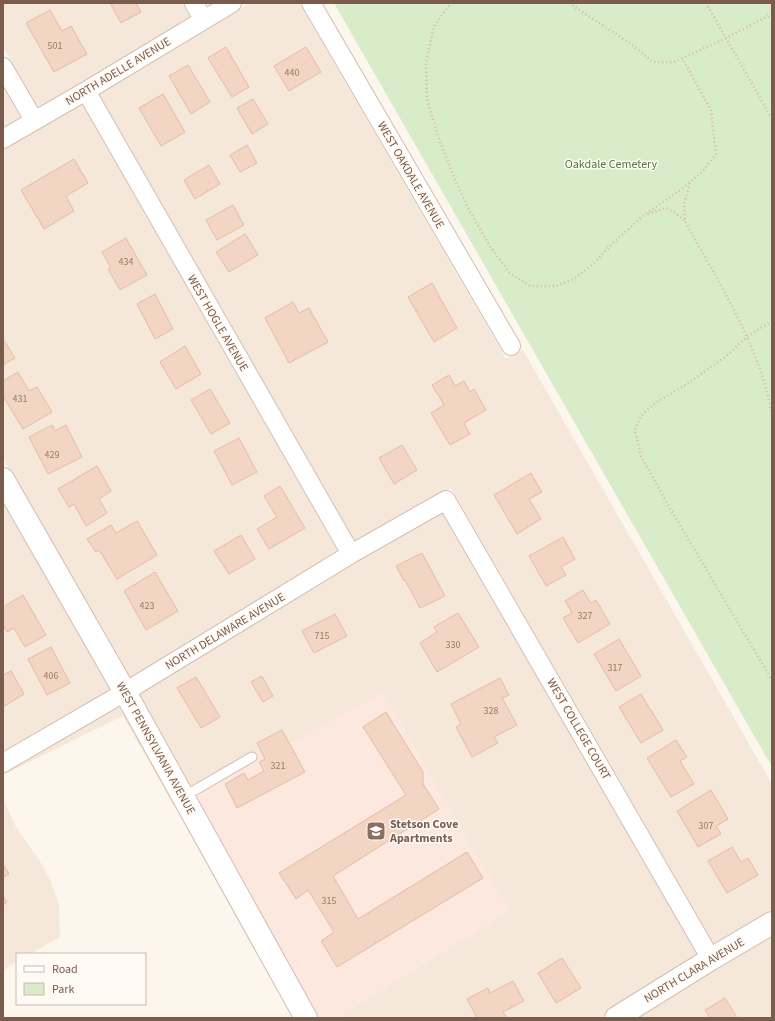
<svg xmlns="http://www.w3.org/2000/svg" width="775" height="1021" font-family="'Source Sans 3',sans-serif">
  <rect width="100%" height="100%" fill="#fdf6ec"/>
  <path fill="#f5e8da" d="M3,3H183L190,17L82,84L38,108L3,47Z
    M250,3H299L506,359L523,350L772,784V913L715,946L451,488L355,541L99,94L208,27Z
    M3,88L21,118L3,129Z
    M82,104L338,552L129,679L3,459V149Z
    M3,500L112,689L3,753Z
    M442,513L698,956L600,1018H336L509,911L383,694L194,795L138,695L355,562Z
    M121,705L176,805L174,806L123,716L3,775V774Z
    M3,799L16,827L41,863L50,880L59,904L60,937L30,954H17V961L3,971Z
    M772,934V1018H633Z"/>
  <path fill="#fde8e0" d="M383,693L509,911L336,1018H318L194,795Z"/>
  <path fill="#d8ecc9" d="M334,3H772V767Z"/>
  <path fill="#f3d5c3" stroke="#e6bba3" d="M110,3H136L141,12L121,23Z
    M50,10L62,31L71,26L87,54L54,72L26,23Z
    M226,47L249,87L232,97L208,58Z
    M306,47L321,72L289,91L274,66Z
    M188,65L210,102L191,114L169,76Z
    M163,94L185,132L161,146L139,108Z
    M253,99L268,124L252,134L237,108Z
    M247,145L257,163L240,172L230,155Z
    M74,159L88,183L66,196L74,211L44,229L21,190Z
    M209,165L220,184L195,199L184,180Z
    M233,205L244,225L217,240L206,220Z
    M245,234L258,255L229,272L216,252Z
    M126,238L147,275L120,290L108,269L111,268L102,252Z
    M432,283L457,328L434,342L408,297Z
    M155,294L173,329L155,339L137,304Z
    M293,302L299,313L309,308L328,342L289,363L265,318Z
    M3,339L15,358L3,365Z
    M185,346L201,374L176,389L160,362Z
    M18,372L29,391L37,387L52,412L23,429L3,396V381Z
    M449,375L455,386L464,381L470,392L474,389L486,410L464,423L470,434L450,445L431,413L444,405L432,385Z
    M210,389L230,423L211,434L191,400Z
    M52,425L55,431L66,425L82,457L48,474L29,437Z
    M239,438L257,472L232,485L214,451Z
    M402,445L417,470L394,484L379,458Z
    M97,466L111,491L99,499L107,513L86,526L74,504L69,507L58,489Z
    M531,473L542,492L529,499L541,519L517,534L494,495Z
    M280,486L305,528L269,549L257,529L277,517L264,496Z
    M137,521L157,555L117,579L99,550L96,552L87,539L111,525L116,533Z
    M241,535L255,559L229,574L214,551Z
    M563,537L575,559L561,567L566,575L546,586L529,556Z
    M422,553L445,596L420,608L405,580L404,581L396,566Z
    M155,572L178,611L146,630L124,591Z
    M583,590L591,603L596,600L610,624L578,643L563,618L572,613L565,601Z
    M23,595L46,635L25,647L14,628L7,632L3,625V607Z
    M458,613L479,647L437,672L420,643L437,632L434,627Z
    M335,614L347,636L314,653L302,631Z
    M619,639L641,676L616,691L594,654Z
    M51,647L70,683L47,695L28,659Z
    M11,671L24,694L3,707V675Z
    M262,676L273,696L263,702L251,682Z
    M196,677L220,717L201,728L177,688Z
    M500,678L509,695L502,698L517,725L494,737L498,743L472,757L456,727L461,724L451,704Z
    M641,694L663,730L641,743L619,707Z
    M386,712L423,772V784L439,809L333,876L358,919L467,852L483,878L337,967L321,941L334,932L308,890L296,899L279,873L406,795L363,727Z
    M282,730L305,772L237,808L225,784L244,773L248,780L264,771L259,762L265,759L257,743Z
    M676,740L687,757L680,761L694,784L671,797L647,758Z
    M711,790L728,819L716,826L721,834L698,847L677,811Z
    M732,847L741,862L748,858L758,875L727,893L708,861Z
    M3,864L9,874L3,877Z
    M3,896L7,902L3,905Z
    M562,958L581,988L556,1003L538,973Z
    M513,981L524,1001L503,1012L507,1018H477L467,999L488,988L490,993Z
    M725,998L737,1018H710L705,1010Z"/>
  <g fill="none" stroke-linecap="round" stroke-linejoin="round">
    <defs>
      <path id="service" d="M183,797L252,757"/>
      <path id="minor" d="M194,3L203,19
        M311,3L511,346
        M3,67L34,120
        M86,91L351,554
        M3,139L86,91L232,3
        M3,763L125,692L351,554L446,500L711,959"/>
      <path id="tertiary" d="M3,479L125,692L306,1018
        M616,1018L711,959L772,923"/>
    </defs>
    <use href="#service" stroke="#d1beb0" stroke-width="11"/>
    <use href="#minor" stroke="#d1beb0" stroke-width="20"/>
    <use href="#tertiary" stroke="#d1beb0" stroke-width="24"/>
    <path stroke="#d9b8a5" stroke-width="2.5" stroke-dasharray="1 3" stroke-linecap="butt" d="M452,3L448,7L434,26L426,62L427,100L440,142L456,182L469,210L491,248L510,273L530,286H556L574,279L592,265L614,242L644,215L679,191L703,171L716,154L711,110L682,58
      M569,3L631,44L653,62H674L726,38L772,14
      M706,3L772,119
      M690,183L684,204L685,221C718,282 762,349 772,417
      M648,214L666,208L674,212L685,221
      M772,321L747,337L724,358L684,386L655,403L641,416L635,430L641,456L668,505L772,680"/>
    <use href="#service" stroke="#fff" stroke-width="9"/>
    <use href="#minor" stroke="#fff" stroke-width="18"/>
    <use href="#tertiary" stroke="#fff" stroke-width="22"/>
  </g>
  <defs>
    <symbol id="university-square" viewBox="-11 -11 22 22"><rect x="-9" y="-9" width="18" height="18" rx="4" fill="#8d6e63" stroke="#fffaf3"/><path d="M0-5L7-2L0 1L-7-2ZM-4 1L0 2.5L4 1V4Q0 6-4 4Z" fill="#fff"/></symbol>
  </defs>
  <g fill-rule="evenodd">
    <use href="#university-square" x="365" y="820" width="22" height="22"/>
  </g>
  <g text-anchor="middle" stroke-width="3" stroke-linejoin="round" paint-order="stroke">
    <g font-size="10" fill="#987a6a">
      <text x="55" y="49">501</text>
      <text x="292" y="76">440</text>
      <text x="126" y="265">434</text>
      <text x="20" y="402">431</text>
      <text x="52" y="458">429</text>
      <text x="147" y="609">423</text>
      <text x="585" y="619">327</text>
      <text x="322" y="639">715</text>
      <text x="453" y="648">330</text>
      <text x="615" y="671">317</text>
      <text x="51" y="679">406</text>
      <text x="491" y="714">328</text>
      <text x="278" y="769">321</text>
      <text x="706" y="829">307</text>
      <text x="329" y="904">315</text>
    </g>
    <g font-size="12" fill="#7a5c4d" stroke="#fffaf3">
      <text transform="translate(118 71) rotate(-31)" y="4">NORTH ADELLE AVENUE</text>
      <text transform="translate(411 175) rotate(60)" y="4">WEST OAKDALE AVENUE</text>
      <text transform="translate(218 323) rotate(60)" y="4">WEST HOGLE AVENUE</text>
      <text transform="translate(225 631) rotate(-31)" y="4">NORTH DELAWARE AVENUE</text>
      <text transform="translate(579 729) rotate(60)" y="4">WEST COLLEGE COURT</text>
      <text transform="translate(156 748) rotate(61)" y="4">WEST PENNSYLVANIA AVENUE</text>
      <text transform="translate(694 970) rotate(-31)" y="4">NORTH CLARA AVENUE</text>
    </g>
    <g font-size="12" fill="#537a41" stroke="#fffaf3">
      <text x="611" y="168">Oakdale Cemetery</text>
    </g>
    <g font-size="12" font-weight="bold" fill="#785e54" stroke="#fffaf3" text-anchor="start">
      <text x="390" y="828">Stetson Cove<tspan x="390" dy="14">Apartments</tspan></text>
    </g>
  </g>
  <rect width="775" height="1021" fill="none" stroke="#7a5c4d" stroke-width="8"/>
  <rect x="16" y="953" width="130" height="52" fill="#fffaf3" stroke="#cabbb1"/>
  <rect x="24" y="966" width="20" height="6" fill="#ffffff" stroke="#cabbb1"/>
  <text x="52" y="973" font-size="12" fill="#7a5c4d">Road</text>
  <rect x="24" y="983" width="20" height="12" fill="#d8ecc9" stroke="#cabbb1"/>
  <text x="52" y="993" font-size="12" fill="#7a5c4d">Park</text>
</svg>
